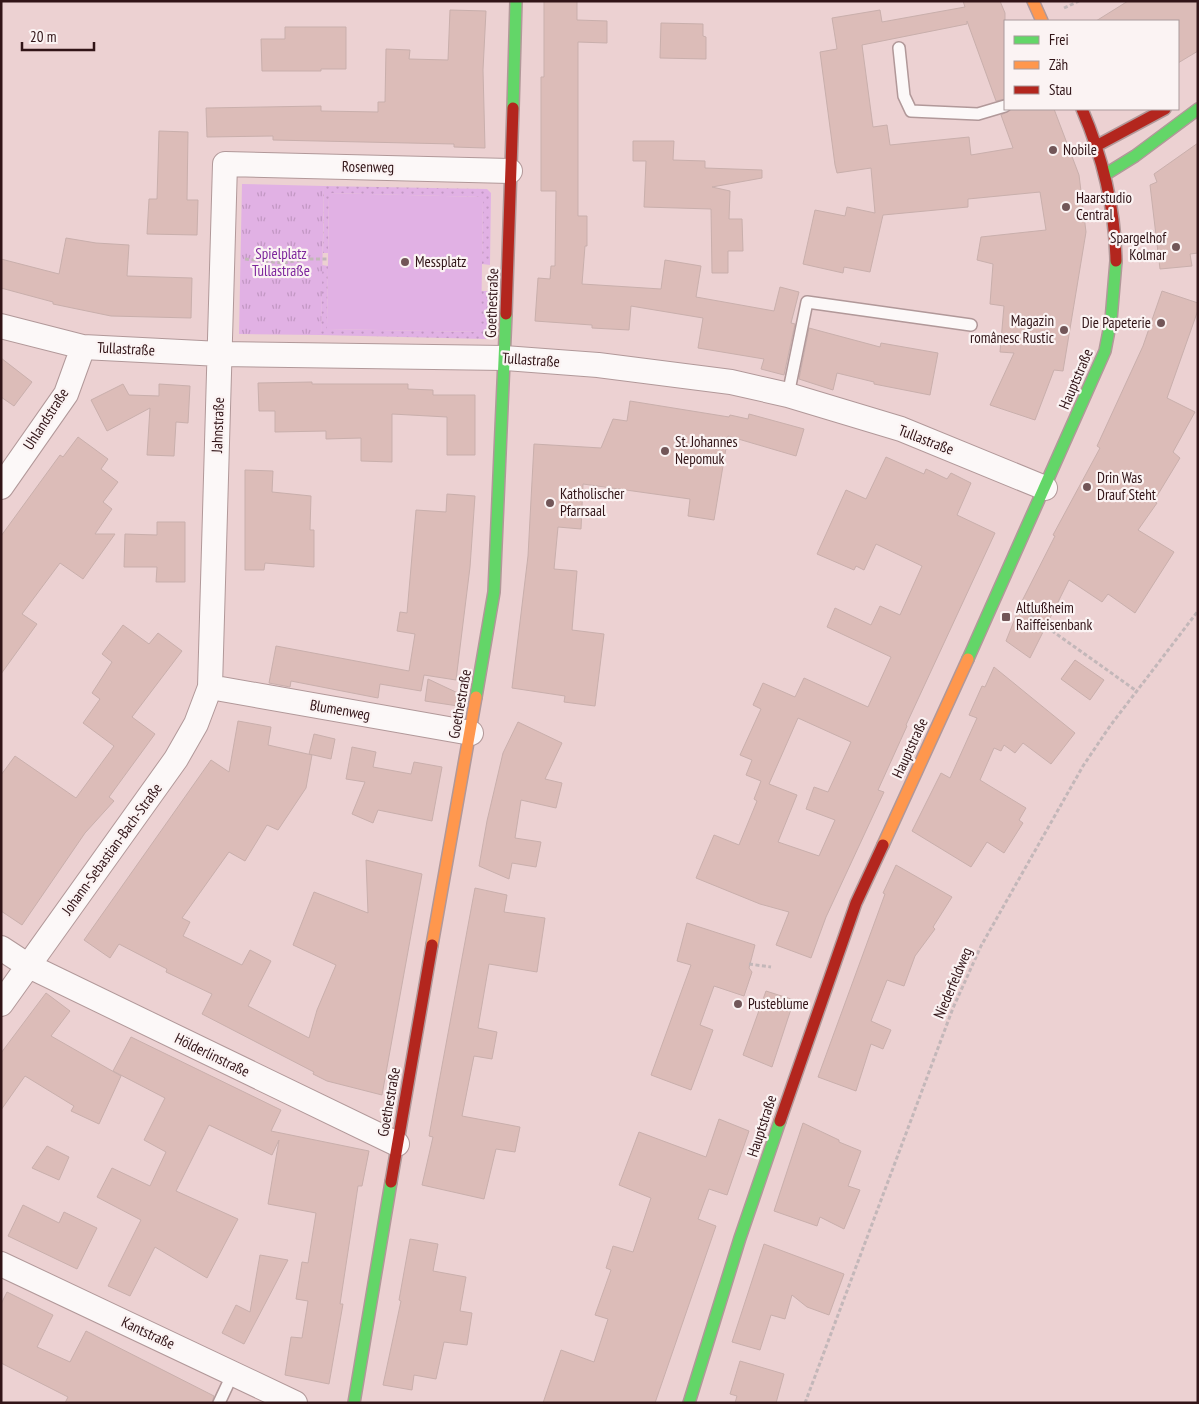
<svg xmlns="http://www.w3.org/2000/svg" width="1199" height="1404" font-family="'PT Sans Narrow',sans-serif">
  <defs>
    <pattern id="grass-dots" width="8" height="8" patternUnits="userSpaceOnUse" patternTransform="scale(1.25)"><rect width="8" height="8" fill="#e1b1e4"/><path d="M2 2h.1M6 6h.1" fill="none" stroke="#c297c3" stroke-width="1.8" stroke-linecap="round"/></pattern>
    <pattern id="park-tufts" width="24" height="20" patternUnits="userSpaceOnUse" patternTransform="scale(1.25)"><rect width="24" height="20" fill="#e1b1e4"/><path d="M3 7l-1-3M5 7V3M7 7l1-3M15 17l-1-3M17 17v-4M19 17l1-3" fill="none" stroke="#c297c3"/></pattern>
  </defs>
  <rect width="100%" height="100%" fill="#ecd1d2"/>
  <path fill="url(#grass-dots)" d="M324,186L487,189L491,193L490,265L482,264L483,197L329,193L328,253H323Z
    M322,265L328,266L327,329L481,332V291H489V336L486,339L321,335Z"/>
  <path fill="url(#park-tufts)" d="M242,184L324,186L321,335L239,334Z"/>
  <path fill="#e1b1e4" d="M329,193L483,197L481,332L327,329Z"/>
  <path fill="#dcbcb8" stroke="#c9afac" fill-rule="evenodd" d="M544,1H577V20L607,21V43L578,42V216H587V246H585L582,284L661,289L665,260L701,266L696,297L774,311L780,287L799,292L791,323L795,324L784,375L761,369L764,359L698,348L703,318L631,306L629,330L592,328V325L535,321L538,278L550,279L551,266H555L556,191H541V77H544Z
    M963,1H1000L1005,13V99L996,101L967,21V24L862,45L873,127L887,125L890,145L969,137L971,155L1013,148L1001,115L1012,109H1054L1079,175L1086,232L1063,371L1054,370L1035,420L990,405L1014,353L1000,352L1004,306L990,304L993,264L977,260L981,237L1046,230L1040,192L968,199V207L883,215L870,272L844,267L843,273L803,264L815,210L845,216L847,207L875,213L871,168L837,173L835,165L820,52L837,49L832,18L880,10L882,22L965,7Z
    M1128,1H1198V51L1178,63V21H1096Z
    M450,10L486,11L483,70L485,148L454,147V144L273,140V136L207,137L206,108L321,106V111L378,112V102H385L386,49L410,50L409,59L448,60Z
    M661,23L703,24V36L706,37V59L660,58Z
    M285,27H346V69H321V71H262L261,39H285Z
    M159,131L188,132L187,200H198L197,235L147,234L149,199H157Z
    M633,141H674L673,160L705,161V168L762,170V178L712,187L730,191L729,219H742L743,251H728V273H712L711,209L644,207L646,161H633Z
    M1198,143V253L1190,254L1192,266L1160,269L1150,185L1157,182L1154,174Z
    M66,238L96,243L129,245L127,276L192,278L191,318L111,316L53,304V302L1,288V259L59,274Z
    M1162,291L1198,303V310L1167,398L1195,412L1173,452L1180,458L1154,501L1157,503L1138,530L1174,552L1135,613L1108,594L1102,602L1069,580L1030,658L1006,641L1022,601L1055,536L1053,535L1100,448L1097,446L1143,346Z
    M809,328L880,347L881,343L938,353L930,395L874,384V382L837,373L833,390L799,379Z
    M1,358L32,382L14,406L1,397Z
    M312,382V384H408V389L433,390V395H475V455H447V417L392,414V462L361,461V438L326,439V431L275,432V411H259L258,383Z
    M123,384L129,395L159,396V384L190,386L188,423L176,422L174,456L147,455L150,408L107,431L91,400Z
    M630,401L729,417L730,415L748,419L749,414L804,429L796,456L728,436L714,520L688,516L690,499L583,484L581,529L558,527L554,569L577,571L572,630L604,634L595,706L564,702L565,696L512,688L528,556L534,444L601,448L613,419L627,421Z
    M78,437L108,459L101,469L118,482L103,502L112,509L95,534H115L83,579L60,563L22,614L37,624L1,674V536L60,455L63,457Z
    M886,457L924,474L926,469L947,479L951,473L971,483L957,515L995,533L906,725L907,726L878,790L884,792L826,917L811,958L776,945L789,912L760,904L696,878L714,835L739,845L757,801L754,799L761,781L746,775L752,760L740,755L761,709L753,705L763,683L795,697L804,678L868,707L891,657L827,627L835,608L871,625L880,606L900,615L922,566L876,544L864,570L856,566L854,570L817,554L846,490L866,499ZM798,718L851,742L828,792L814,787L806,809L835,820L819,856L778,842L797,795L769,784Z
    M245,470L273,471L272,492L311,496L310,530H314V567L265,563L264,570H245Z
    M447,494L475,496L470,567L456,680L424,675L421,691L380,684L378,698L291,681L290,687L269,683L276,646L409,671L415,634L397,631L400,612L407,613L416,510L446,512Z
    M157,522H185V582H156L157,567H124L125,534L157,535Z
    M123,625L149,644L158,633L182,651L132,717L155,734L109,797L114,801L85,833L22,925L1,911V775L15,756L76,798L114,746L83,723L100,699L92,693L112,662L102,654Z
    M1075,660L1104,680L1090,700L1061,679Z
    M994,667L1075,733L1051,764L1023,743L1015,753L1004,745L1001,751L994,748L980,780L1026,808L1019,820L1023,823L1004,853L987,842L971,867L912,831L941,773L950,778L977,718L969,715L982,686L985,687Z
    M428,679L460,694L458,706L425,701Z
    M238,721L271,727L268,745L312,755L306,788L278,830L267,825L245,861L229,852L182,918L190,922L183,936L242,965L250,950L271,961L248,1006L309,1038L317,1010L336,965L293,945L314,892L368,913L366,860L422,874L382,1095L327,1081L313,1074L314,1072L202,1014L212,994L166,972L167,969L119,944L110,958L84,940L211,760L229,772Z
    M518,722L562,743L545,779L562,783L556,808L521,800L515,838L541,842L536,867L512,863L509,879L479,866L487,821L503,753Z
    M314,734L335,739L331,759L309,754Z
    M352,747L376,752L373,767L411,774L414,762L442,767L432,821L378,810L373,823L352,814L365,782L346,779Z
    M896,865L952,897L933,927L935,929L915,956L904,986L887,980L871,1021L891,1030L883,1049L871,1044L856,1091L818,1077L885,894L883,893Z
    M475,888L507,895L504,912L545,918L537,972L489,964L478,1028L497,1032L492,1059L474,1056L462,1116L520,1127L515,1152L496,1149L484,1199L422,1185L433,1137L429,1136Z
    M687,923L755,945L749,968L752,972L744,996L714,986L700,1025L713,1030L691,1090L651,1075L691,965L677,961Z
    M766,991L794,1000L772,1067L743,1055Z
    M46,993L70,1011L51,1036L121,1076L99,1124L71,1111L74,1106L25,1076L1,1110V1053Z
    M131,1037L281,1110L271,1131L369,1151L362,1186H358L340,1304H343L329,1384L285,1375L291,1337L302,1338L308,1301L296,1299L302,1262L308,1263L316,1213L268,1204L279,1140L272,1155L209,1125L176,1191L238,1219L207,1278L155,1247L130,1296L108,1286L141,1220L97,1197L112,1168L150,1186L166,1152L144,1140L165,1098L113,1071Z
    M719,1119L749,1131L727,1195L709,1189L698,1219L716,1226L655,1403H543L561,1350L594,1362L608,1319L595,1315L611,1270L606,1268L613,1246L633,1252L651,1198L619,1185L639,1132L706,1157Z
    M803,1123L839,1140V1142L861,1151L848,1186L860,1190L844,1229L820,1217L817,1226L774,1211Z
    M47,1146L69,1157L59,1180L32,1168Z
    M23,1205L59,1223L64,1212L97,1228L77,1269L8,1236Z
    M410,1239L438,1244L433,1271L466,1277L460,1311L472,1313L467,1345L444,1342L436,1379L414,1375L412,1390L383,1385L401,1301L399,1300Z
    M764,1244L844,1274L829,1315L807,1307L792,1295L785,1319L771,1315L760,1350L732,1342Z
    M260,1255L288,1260L244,1344L222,1333L236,1305L250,1312Z
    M7,1292L53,1315L37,1347L70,1362L86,1331L214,1396L212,1403H65L68,1397L1,1363V1304Z
    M740,1361L784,1374L776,1403H735L737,1396L730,1394Z"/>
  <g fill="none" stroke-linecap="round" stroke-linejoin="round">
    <defs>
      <path id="lane" d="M899,48L904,96L911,111L978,114L1005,106
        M788,395L807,302L971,325
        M219,1403L233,1373"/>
      <path id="street" d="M1,326L83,347L220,354L505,358L598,365L731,382L788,395L901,429L1045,488
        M1,487L66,394L83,347
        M210,687L471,733
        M1,948L27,965L397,1144
        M1,1004L176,759L196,724L210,687L225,164L510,171
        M1,1264L295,1403"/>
      <path id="fast" d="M513,108L516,1
        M1106,174L1135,156L1198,109
        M968,659L1105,351L1111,320L1116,261
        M476,697L494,592L506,314
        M354,1403L391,1182
        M689,1403L740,1238L780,1121"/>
      <path id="slow" d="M1033,1L1042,21
        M883,845L968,659
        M432,945L476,697"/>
      <path id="jam" d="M1082,109C1103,158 1115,207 1116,261
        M1098,145L1165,109
        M506,314L513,108
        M780,1121L856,903L883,845
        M391,1182L432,945"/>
    </defs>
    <use href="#lane" stroke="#b19899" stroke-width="14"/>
    <use href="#street" stroke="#b19899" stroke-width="26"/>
    <use href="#fast" stroke="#b19899" stroke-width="14"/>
    <use href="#slow" stroke="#b19899" stroke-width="14"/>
    <use href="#jam" stroke="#b19899" stroke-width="14"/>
    <path stroke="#c3b7b9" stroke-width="3" stroke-dasharray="4 2.5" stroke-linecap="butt" d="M1064,8L1079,1
      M245,259L283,263L307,259H328
      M1020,608L1138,692
      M749,964L771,967
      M805,1403L953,1008L981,946L1083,766L1110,726L1198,611"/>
    <use href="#lane" stroke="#fcf8f8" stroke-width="11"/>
    <use href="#street" stroke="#fcf8f8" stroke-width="24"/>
    <use href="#fast" stroke="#63d668" stroke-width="11"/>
    <use href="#slow" stroke="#ff974d" stroke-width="11"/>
    <use href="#jam" stroke="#b3261e" stroke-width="11"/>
  </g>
  <g fill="#725658" stroke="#fbf3f3" stroke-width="2">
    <circle cx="1053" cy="150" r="5"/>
    <circle cx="1066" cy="207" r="5"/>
    <circle cx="1176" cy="247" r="5"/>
    <circle cx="405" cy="262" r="5"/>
    <circle cx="1161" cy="323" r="5"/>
    <circle cx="1064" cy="330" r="5"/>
    <circle cx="665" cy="451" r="5"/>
    <circle cx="1087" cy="487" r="5"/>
    <circle cx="550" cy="503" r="5"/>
    <rect x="1001" y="612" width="10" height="10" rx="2.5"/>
    <circle cx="738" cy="1004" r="5"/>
  </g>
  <g text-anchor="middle" stroke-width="4.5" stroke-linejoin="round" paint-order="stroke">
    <g font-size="15" fill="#311417" stroke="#fbf3f3" text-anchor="start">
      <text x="1063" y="155">Nobile</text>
      <text x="1076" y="203">Haarstudio<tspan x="1076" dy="17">Central</tspan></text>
      <text x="1166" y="243" text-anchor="end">Spargelhof<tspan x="1166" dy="17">Kolmar</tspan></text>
      <text x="415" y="267">Messplatz</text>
      <text x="1054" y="326" text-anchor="end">Magazin<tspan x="1054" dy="17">românesc Rustic</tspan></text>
      <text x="1151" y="328" text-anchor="end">Die Papeterie</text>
      <text x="675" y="447">St. Johannes<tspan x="675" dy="17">Nepomuk</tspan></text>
      <text x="1097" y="483">Drin Was<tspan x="1097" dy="17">Drauf Steht</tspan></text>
      <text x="560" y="499">Katholischer<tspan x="560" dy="17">Pfarrsaal</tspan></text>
      <text x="1016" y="613">Altlußheim<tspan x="1016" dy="17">Raiffeisenbank</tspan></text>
      <text x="748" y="1009">Pusteblume</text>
    </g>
    <g font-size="15" fill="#311417" stroke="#fbf3f3">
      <text transform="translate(368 167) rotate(1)" y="5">Rosenweg</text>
      <text transform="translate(492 303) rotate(-88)" y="5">Goethestraße</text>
      <text transform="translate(126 349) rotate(3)" y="5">Tullastraße</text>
      <text transform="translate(531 360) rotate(4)" y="5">Tullastraße</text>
      <text transform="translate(1076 379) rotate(-67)" y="5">Hauptstraße</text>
      <text transform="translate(46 419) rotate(-57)" y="5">Uhlandstraße</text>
      <text transform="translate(218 425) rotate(-88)" y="5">Jahnstraße</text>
      <text transform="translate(926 440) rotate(21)" y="5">Tullastraße</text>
      <text transform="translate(460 704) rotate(-80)" y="5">Goethestraße</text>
      <text transform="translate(340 710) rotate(10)" y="5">Blumenweg</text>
      <text transform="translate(910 748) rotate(-65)" y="5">Hauptstraße</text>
      <text transform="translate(112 849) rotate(-54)" y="5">Johann-Sebastian-Bach-Straße</text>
      <text transform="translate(953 983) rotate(-67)" y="5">Niederfeldweg</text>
      <text transform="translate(212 1055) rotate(26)" y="5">Hölderlinstraße</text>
      <text transform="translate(389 1102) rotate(-80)" y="5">Goethestraße</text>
      <text transform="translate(762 1126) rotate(-72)" y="5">Hauptstraße</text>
      <text transform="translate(148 1333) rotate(25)" y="5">Kantstraße</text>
    </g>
    <g font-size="15" fill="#7d259c" stroke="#fbf3f3">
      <text x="281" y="259">Spielplatz<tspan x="281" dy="17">Tullastraße</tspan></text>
    </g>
  </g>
  <rect width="1199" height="1404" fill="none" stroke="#311417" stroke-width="5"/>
  <rect x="1004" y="20" width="175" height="90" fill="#fbf3f3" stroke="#aa9a9b"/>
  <rect x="1014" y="36" width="25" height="8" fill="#63d668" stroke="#aa9a9b"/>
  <text x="1049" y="45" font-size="15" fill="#311417">Frei</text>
  <rect x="1014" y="61" width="25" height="8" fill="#ff974d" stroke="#aa9a9b"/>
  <text x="1049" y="70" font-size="15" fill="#311417">Zäh</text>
  <rect x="1014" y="86" width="25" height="8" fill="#b3261e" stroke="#aa9a9b"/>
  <text x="1049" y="95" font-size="15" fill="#311417">Stau</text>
  <path d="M22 42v8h72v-8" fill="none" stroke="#311417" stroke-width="2.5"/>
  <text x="30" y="42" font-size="15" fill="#311417" stroke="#fbf3f3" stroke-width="4" paint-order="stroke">20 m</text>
</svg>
